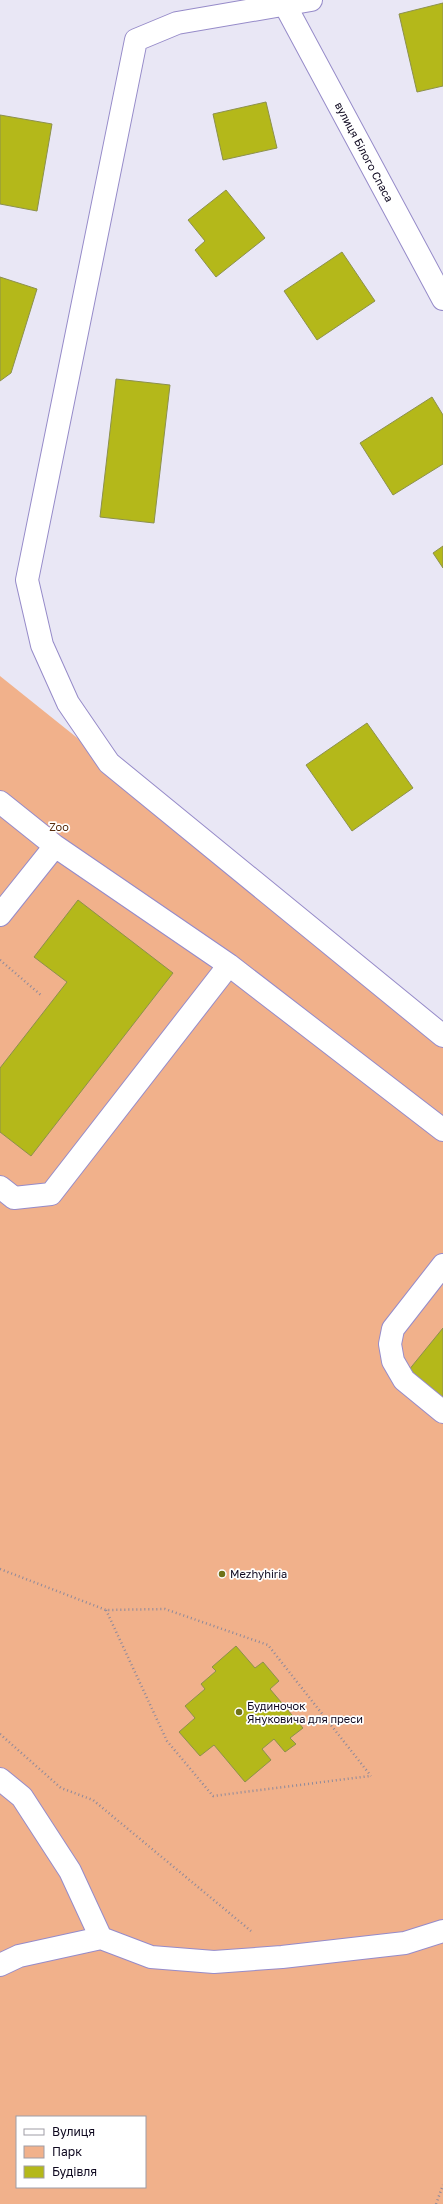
<svg xmlns="http://www.w3.org/2000/svg" width="443" height="2204" font-family="'Golos Text',sans-serif">
  <rect width="100%" height="100%" fill="#e9e7f5"/>
  <path fill="#f1b18b" fill-rule="evenodd" d="M0,676L443,1031V2204H0ZM17,2117H145V2187H17Z"/>
  <path fill="#b4b81a" stroke="#8c904d" d="M443,3V86L417,92L399,14Z
    M266,102L277,148L223,160L213,114Z
    M0,115L52,124L37,211L0,204Z
    M226,190L265,238L216,277L195,250L205,241L188,220Z
    M342,252L375,301L317,340L284,291Z
    M0,277L37,289L11,373L0,381Z
    M116,379L170,385L154,523L100,517Z
    M432,397L443,415V464L393,495L360,443Z
    M443,546V568L433,553Z
    M367,723L413,788L352,831L306,765Z
    M78,900L173,973L31,1156L0,1132V1068L67,982L34,957Z
    M443,1328V1399L408,1371Z
    M236,1646L255,1668L263,1662L279,1681L270,1689L303,1728L290,1738L296,1744L285,1752L274,1739L262,1749L271,1760L245,1782L214,1745L200,1756L179,1732L195,1718L185,1706L205,1689L201,1684L216,1671L212,1667Z"/>
  <g fill="none" stroke-linecap="round" stroke-linejoin="round">
    <defs>
      <path id="minor" d="M311,0L177,23L136,40L27,580L42,645L68,703L109,763L443,1036
        M285,5L443,299
        M0,802L55,846L229,965L443,1130
        M0,915L55,846
        M0,1187L14,1198L51,1194L229,965
        M443,1265L393,1329L390,1344L393,1361L404,1380L443,1412
        M0,1779L22,1797L70,1871L101,1938
        M0,1965L19,1956L101,1938L151,1957L214,1962L282,1957L405,1943L443,1931"/>
    </defs>
    <use href="#minor" stroke="#968bc9" stroke-width="24"/>
    <path stroke="#8d899b" stroke-width="2.5" stroke-dasharray="1 3" stroke-linecap="butt" d="M0,960L42,996
      M0,1569L106,1610L165,1609L268,1645L371,1776
      M106,1610L167,1741L213,1796L370,1776
      M0,1734L61,1788L93,1800L251,1931
      M436,2204L443,2185"/>
    <use href="#minor" stroke="#fff" stroke-width="22"/>
  </g>
  <g fill="#6f7218" stroke="#fff" stroke-width="1.5">
    <circle cx="222" cy="1574" r="4"/>
    <circle cx="239" cy="1712" r="4"/>
  </g>
  <g text-anchor="middle" stroke-width="3.5" stroke-linejoin="round" paint-order="stroke">
    <g font-size="11" fill="#0f0920" stroke="#fff">
      <text transform="translate(364 152) rotate(62)" y="4">вулиця Білого Спаса</text>
    </g>
    <g font-size="11" fill="#582d0e" stroke="#fff">
      <text x="59" y="831">Zoo</text>
    </g>
    <g font-size="11" fill="#0f0920" stroke="#fff" text-anchor="start">
      <text x="230" y="1578">Mezhyhiria</text>
      <text x="247" y="1710">Будиночок<tspan x="247" dy="13">Януковича для преси</tspan></text>
    </g>
  </g>
  <rect x="16" y="2116" width="130" height="72" fill="#ffffff" stroke="#9f9da6"/>
  <rect x="24" y="2129" width="20" height="6" fill="#ffffff" stroke="#9f9da6"/>
  <text x="52" y="2136" font-size="12" fill="#0f0920">Вулиця</text>
  <rect x="24" y="2146" width="20" height="12" fill="#f1b18b" stroke="#9f9da6"/>
  <text x="52" y="2156" font-size="12" fill="#0f0920">Парк</text>
  <rect x="24" y="2166" width="20" height="12" fill="#b4b81a" stroke="#9f9da6"/>
  <text x="52" y="2176" font-size="12" fill="#0f0920">Будівля</text>
</svg>
